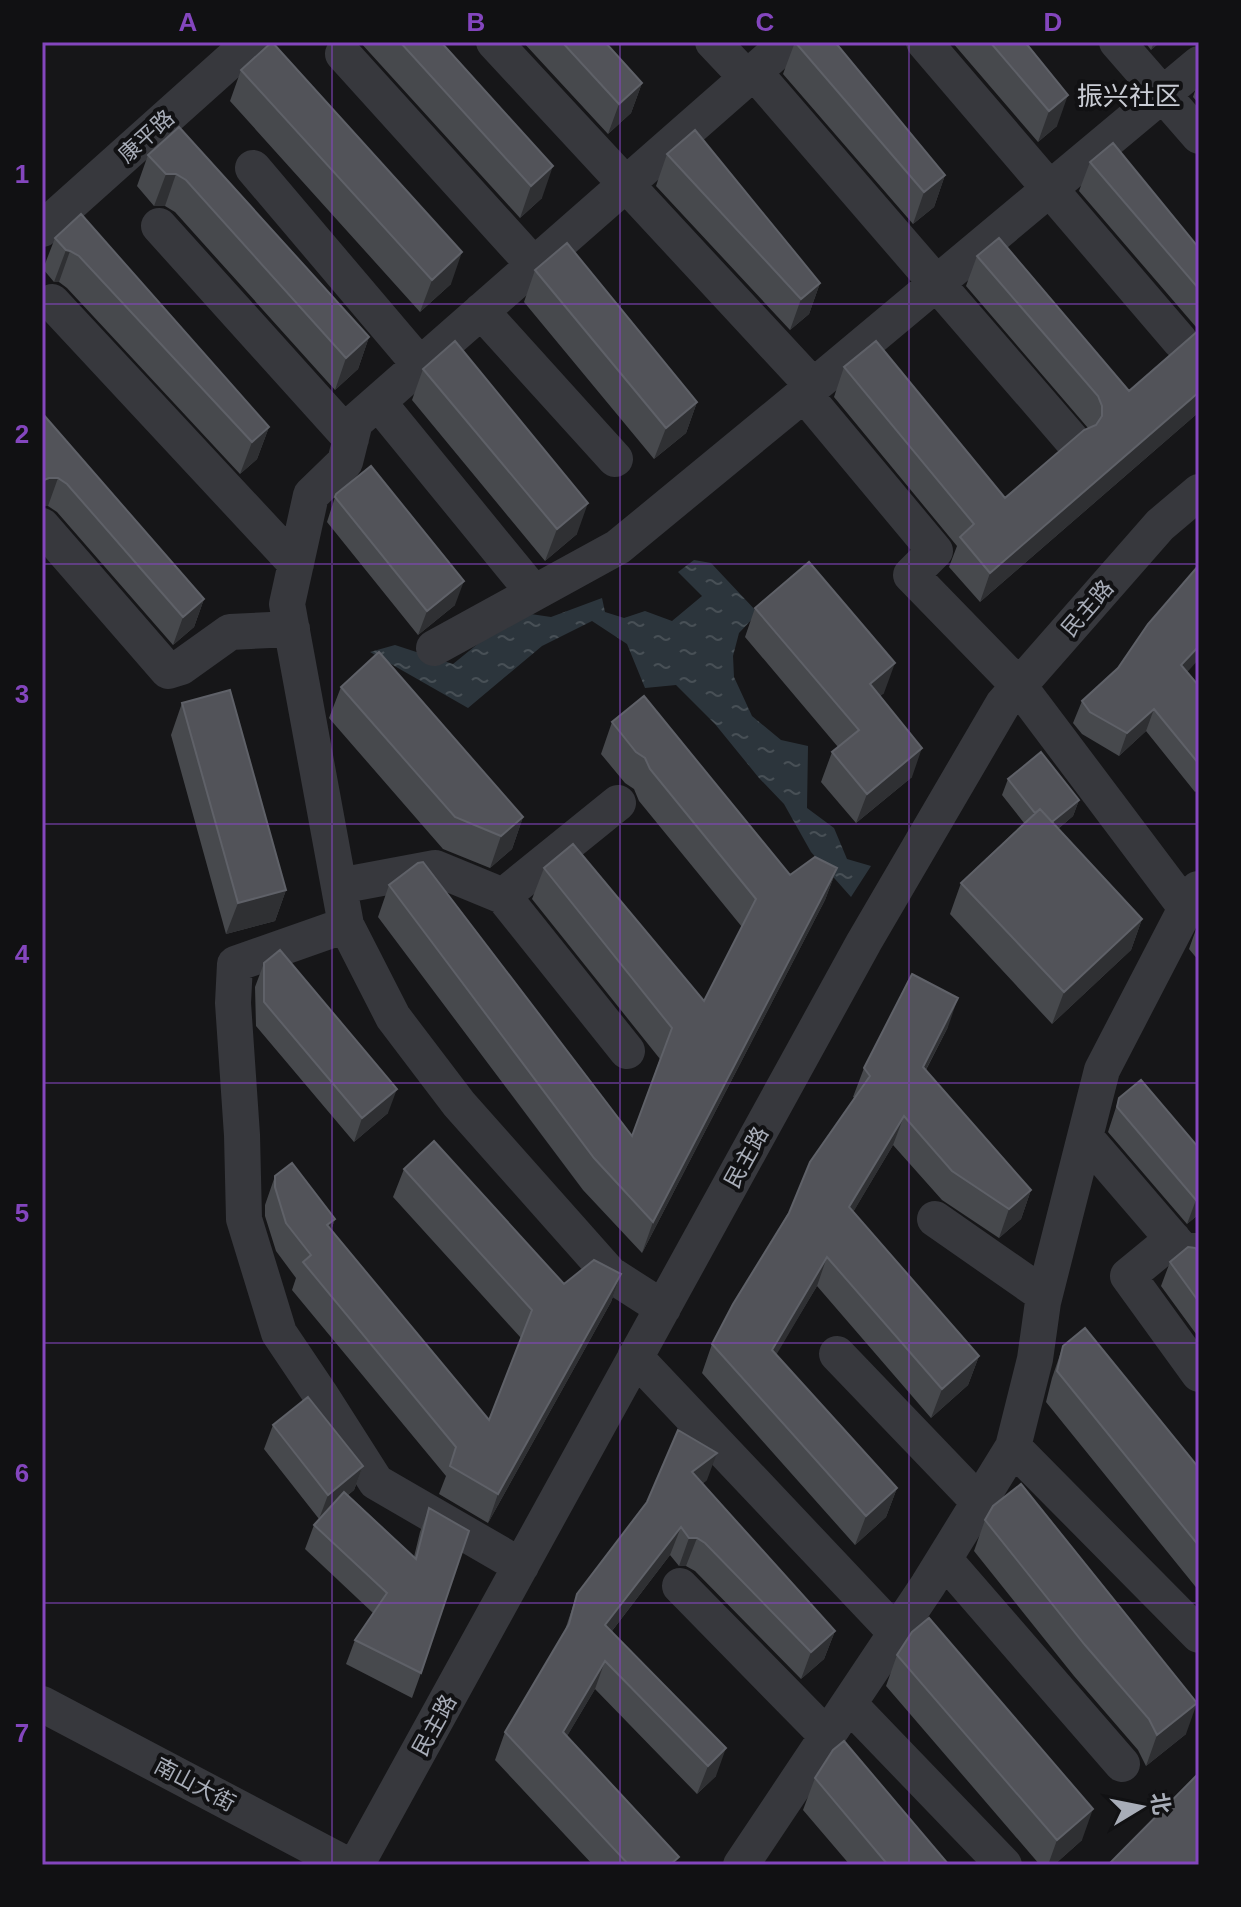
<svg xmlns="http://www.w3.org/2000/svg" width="1241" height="1907" font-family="Helvetica,'Noto Sans SC',sans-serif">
  <defs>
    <pattern id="water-ripples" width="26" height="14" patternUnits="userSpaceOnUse" patternTransform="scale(2)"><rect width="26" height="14" fill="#2c353c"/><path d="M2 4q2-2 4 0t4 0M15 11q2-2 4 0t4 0" fill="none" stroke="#485056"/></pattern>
  </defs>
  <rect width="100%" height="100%" fill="#161618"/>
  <path fill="url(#water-ripples)" d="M694,560L711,563L758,613L739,633L733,656L734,677L752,716L781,740L808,746L807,808L834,828L847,859L871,866L851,897L811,852L784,804L759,778L715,724L676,685L645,688L627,644L592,621L542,646L468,708L370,652L395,645L453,664L517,612L551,617L602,598L605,612L624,618L645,611L672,621L702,596L678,572Z"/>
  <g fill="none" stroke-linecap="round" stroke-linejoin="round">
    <path stroke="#37383d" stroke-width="36" d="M494,42L813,386
      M713,42L747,78
      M924,42L1180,341
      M1117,42L1199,136
      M343,54L534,265
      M754,72L1071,439
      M253,168L420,365
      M159,226L351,439
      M42,229L251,42
      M52,302L296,564
      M481,311L615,459
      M378,402L534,593
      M42,526L168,671L181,667L230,632L292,629
      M434,648L618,547L804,394
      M339,886L435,868L503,896L618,803
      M503,896L627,1051
      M1186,908L1019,686L911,575L935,551L804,394L1199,64
      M346,925L235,964L233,1003L242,1135L244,1219L279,1333L320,1394L376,1482L521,1566
      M1085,1137L1183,1251H1199
      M935,1219L1044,1295
      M1173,1239L1128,1276L1199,1374
      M663,1308L610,1274L459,1104L393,1017L346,925L287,604L311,495L345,462L355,422L788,42
      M837,1354L979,1502
      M635,1357L896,1633
      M1013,1447L1199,1635
      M944,1559L1122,1764
      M680,1586L827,1736
      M42,1704L347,1865
      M849,1704L1004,1865
      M353,1865L361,1856L864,942L1003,704L1160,525L1199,492
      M741,1865L928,1585L1013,1447L1035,1359L1043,1302L1102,1070L1186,908L1198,889"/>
  </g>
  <path fill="#47494d" d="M360,42H441L542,198L520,218Z
    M523,42H605L642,83L631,113L608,134Z
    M795,42L945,175L934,207L913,224L783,74Z
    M952,42H1025L1057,126L1038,142Z
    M1145,42H1160L1151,50Z
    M241,70L451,284L420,312L230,101Z
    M1199,79V104L1193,97Z
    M179,127L369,337L358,369L335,390L175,212L165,206H154L137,186L148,155Z
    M667,154L820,283L809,314L790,330L656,186Z
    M1090,162L1199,248V412L980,602L949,567L957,546L834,397L844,367L1005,498L1088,428L966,286L977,256L1129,391L1198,331L1196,327L1079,191Z
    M81,214L269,427L257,459L240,474L67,288L59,282H54L43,269L55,238Z
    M535,270L697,402L686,433L654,459L524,302Z
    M423,369L577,534L545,561L412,400Z
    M42,413L204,599L194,627L173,645L57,512L48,506H42Z
    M336,494L455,605L418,635L327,522Z
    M755,608L884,693L880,696L912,777L856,823L821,782L832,752L838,747L745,637Z
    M1118,668L1187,672L1199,686V789L1195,792L1146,731L1119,756L1082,734L1073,723L1082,701Z
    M341,687L523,817L512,849L490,868L443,849L329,718Z
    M182,703L286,890L275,921L226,934L171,735Z
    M612,722L790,875L837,868L825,900L642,1253L583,1190L378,917L389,885L632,1136L660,1059L532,899L544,868L704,1001L742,927L639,801L634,789L625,783L601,754Z
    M1008,779L1079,800L1073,816L1058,829L1142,919L1131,950L1052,1024L950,914L961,883L1024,823L1002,795Z
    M1199,921V961L1189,949Z
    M264,963L388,1113L354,1142L256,1026L255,987Z
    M948,1027L926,1070L1031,1190L1021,1219L999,1238L942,1200L893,1145L853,1212L979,1356L968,1385L931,1418L817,1286L776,1354L897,1488L886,1517L855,1545L702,1373L712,1344L855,1098L853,1097L864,1068Z
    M1119,1098L1199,1148V1214L1187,1224L1108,1132Z
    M404,1169L564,1284L621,1274L611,1302L488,1523L439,1494L446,1476L292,1290L296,1278L276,1251L265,1216V1205L275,1176L335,1219L331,1230L489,1420L521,1338L393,1197Z
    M1199,1253V1338L1161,1286L1170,1262Z
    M1063,1346L1199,1468V1591L1046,1402L1052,1378Z
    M273,1425L363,1466L354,1490L348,1495L414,1557L420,1532L429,1508L421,1673L412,1698L346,1664L355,1640L373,1613L305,1549L314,1525L319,1519L264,1449Z
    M707,1480L702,1484L835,1631L824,1659L801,1679L695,1571L686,1566H679L670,1555L612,1631L716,1776L697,1794L595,1689L567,1736L676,1865H593L495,1760L505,1732L564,1633L577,1594L647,1502Z
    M985,1520L1186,1734L1146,1766L1138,1750L1074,1676L974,1551Z
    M897,1655L1082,1840L1054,1865H1040L886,1686Z
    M815,1778L949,1865H850L803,1810Z"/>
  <path fill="#2f3033" d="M1154,42H1160L1151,50Z
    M642,83L631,113L608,134L619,104Z
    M1068,95L1057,126L1038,142L1049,111Z
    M553,166L542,198L520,218L531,186Z
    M166,174H176L165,206H154Z
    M945,175L934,207L913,224L924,192Z
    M66,250L70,251L59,282H54Z
    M462,252L451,284L420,312L432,280Z
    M820,283L809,314L790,330L801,299Z
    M369,337L358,369L335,390L346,358Z
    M1199,392V412L980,602L990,573Z
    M697,402L686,433L654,459L666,428Z
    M269,427L257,459L240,474L252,442Z
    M49,478H58L48,506H42V485L44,480Z
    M588,503L577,534L545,561L557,529Z
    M464,581L455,605L418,635L427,611Z
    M204,599L194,627L173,645L183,617Z
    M1199,646V659L1173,688L1181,665Z
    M895,663L884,693L859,714L870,684Z
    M1154,709L1146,731L1119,756L1127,733Z
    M922,748L912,777L856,823L867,794Z
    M1079,800L1073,816L1041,843L1046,827Z
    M523,817L512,849L490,868L501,836Z
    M837,868L825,900L642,1253L653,1222Z
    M286,890L275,921L226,934L238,903Z
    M1142,919L1131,950L1052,1024L1064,992Z
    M958,998L948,1027L912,1096L923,1067Z
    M397,1089L388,1113L354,1142L362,1118Z
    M904,1116L893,1145L839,1236L849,1207Z
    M1031,1190L1021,1219L999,1238L1009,1209Z
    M1199,1197V1214L1187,1224L1196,1200Z
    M335,1219L325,1248L327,1225Z
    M827,1257L817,1286L762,1379L772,1350Z
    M621,1274L611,1302L488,1523L498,1494Z
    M979,1356L968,1385L931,1418L942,1389Z
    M717,1453L707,1480L681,1500L692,1472Z
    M363,1466L354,1490L319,1519L328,1495Z
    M897,1488L886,1517L855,1545L866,1516Z
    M681,1527L670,1555L595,1653L605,1625Z
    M689,1538H697L686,1566H679Z
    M835,1631L824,1659L801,1679L811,1652Z
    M605,1661L595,1689L553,1760L563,1732Z
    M1197,1703L1186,1734L1146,1766L1157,1735Z
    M726,1748L716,1776L697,1794L708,1766Z
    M1093,1809L1082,1840L1054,1865H1048L1057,1840Z"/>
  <path fill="#525359" stroke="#5f6168" stroke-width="2" d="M272,42L462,252L432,280L241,70Z
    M400,42H441L553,166L531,186Z
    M562,42H605L642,83L619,104Z
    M795,42H835L945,175L924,192Z
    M990,42H1025L1068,95L1049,111Z
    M179,127L369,337L346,358L186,180L176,174H166L148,155Z
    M695,130L820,283L801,299L667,154Z
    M1113,143L1199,248V289L1090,162Z
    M81,214L269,427L252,442L79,256L70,251L66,250L55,238Z
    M999,238L1129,391L1199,330V392L990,573L960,537L974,524L844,367L876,341L1005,498L1084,430L1096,425L1102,416V406L1098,396L977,256Z
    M567,243L697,402L666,428L535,270Z
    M455,341L588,503L557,529L423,369Z
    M42,413L204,599L183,617L67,484L58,478H49L44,480L42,477Z
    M371,466L464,581L427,611L335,497L336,494Z
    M809,562L895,663L870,684L922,748L867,794L832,752L859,730L755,608Z
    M1199,565V646L1181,665L1199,686V764L1154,709L1127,733L1090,712L1082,701L1118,668L1148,624Z
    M379,652L523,817L501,836L455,817L341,687Z
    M230,690L286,890L238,903L182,703Z
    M644,696L790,875L815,857L837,868L653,1222L594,1158L389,885L418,863L423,862L632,1136L672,1028L544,868L573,844L704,1001L756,899L650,769L645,758L636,752L612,722Z
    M1041,752L1079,800L1052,822L1040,809L1035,813L1008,779Z
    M1040,809L1142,919L1064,992L961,883Z
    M280,950L397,1089L362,1118L264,1002V963Z
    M912,974L958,998L923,1067L1031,1190L1009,1209L952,1171L904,1116L849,1207L979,1356L942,1389L827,1257L772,1350L897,1488L866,1516L712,1344L733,1304L789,1213L810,1162L870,1076L864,1068Z
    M1141,1080L1199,1148V1197L1196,1200L1117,1107L1119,1098Z
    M434,1141L564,1284L594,1260L621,1274L498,1494L450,1466L456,1447L303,1262L311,1255L286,1223L275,1187V1176L292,1163L335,1219L327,1225L489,1420L532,1310L404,1169Z
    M1188,1247L1195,1248L1199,1253V1302L1170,1262Z
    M1085,1328L1199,1468V1546L1057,1371L1063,1346Z
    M308,1397L363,1466L328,1495L273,1425Z
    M678,1430L717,1453L692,1472L835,1631L811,1652L705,1543L697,1538H689L681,1527L605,1625L726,1748L708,1766L605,1661L563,1732L679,1857L670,1865H629L505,1732L569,1624L577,1594L647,1502Z
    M1021,1484L1197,1703L1157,1735L1149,1719L1085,1645L985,1520L993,1506Z
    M344,1492L416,1559L429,1508L469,1531L421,1673L355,1640L387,1593L314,1525Z
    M929,1618L1093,1809L1057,1840L897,1655L912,1632Z
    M844,1741L949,1865H888L815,1778L833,1750Z
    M1199,1773V1865H1108Z"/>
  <path fill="none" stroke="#8446be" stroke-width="2" stroke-opacity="0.55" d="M332,42V1865M620,42V1865M909,42V1865M42,304H1199M42,564H1199M42,824H1199M42,1083H1199M42,1343H1199M42,1603H1199"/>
  <g text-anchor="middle" stroke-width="8" stroke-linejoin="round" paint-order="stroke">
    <g font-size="22" fill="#a8adb8" stroke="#111113">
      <text transform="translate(146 136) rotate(-42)" y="8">康平路</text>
      <text transform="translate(1087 608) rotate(-49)" y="8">民主路</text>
      <text transform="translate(746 1157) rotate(-61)" y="8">民主路</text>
      <text transform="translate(434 1725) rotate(-61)" y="8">民主路</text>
      <text transform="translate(195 1784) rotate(28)" y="8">南山大街</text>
    </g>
    <g font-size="26" fill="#c9ccd4" stroke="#111113">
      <text x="1129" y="105">振兴社区</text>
    </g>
  </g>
  <rect width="1241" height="1907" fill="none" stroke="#111113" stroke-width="88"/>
  <g transform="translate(1141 1807) rotate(80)" stroke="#111113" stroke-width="6" paint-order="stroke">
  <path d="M0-6L14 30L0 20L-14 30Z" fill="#a8adb8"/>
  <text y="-12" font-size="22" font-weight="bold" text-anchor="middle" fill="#a8adb8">北</text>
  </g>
  <rect x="44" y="44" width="1153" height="1819" fill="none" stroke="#8446be" stroke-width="3"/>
  <g font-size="26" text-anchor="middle" font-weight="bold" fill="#8446be">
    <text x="188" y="31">A</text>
    <text x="476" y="31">B</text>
    <text x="765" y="31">C</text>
    <text x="1053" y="31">D</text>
    <text x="22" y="183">1</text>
    <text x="22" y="443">2</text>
    <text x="22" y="703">3</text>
    <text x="22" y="963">4</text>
    <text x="22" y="1222">5</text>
    <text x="22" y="1482">6</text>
    <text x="22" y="1742">7</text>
  </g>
</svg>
